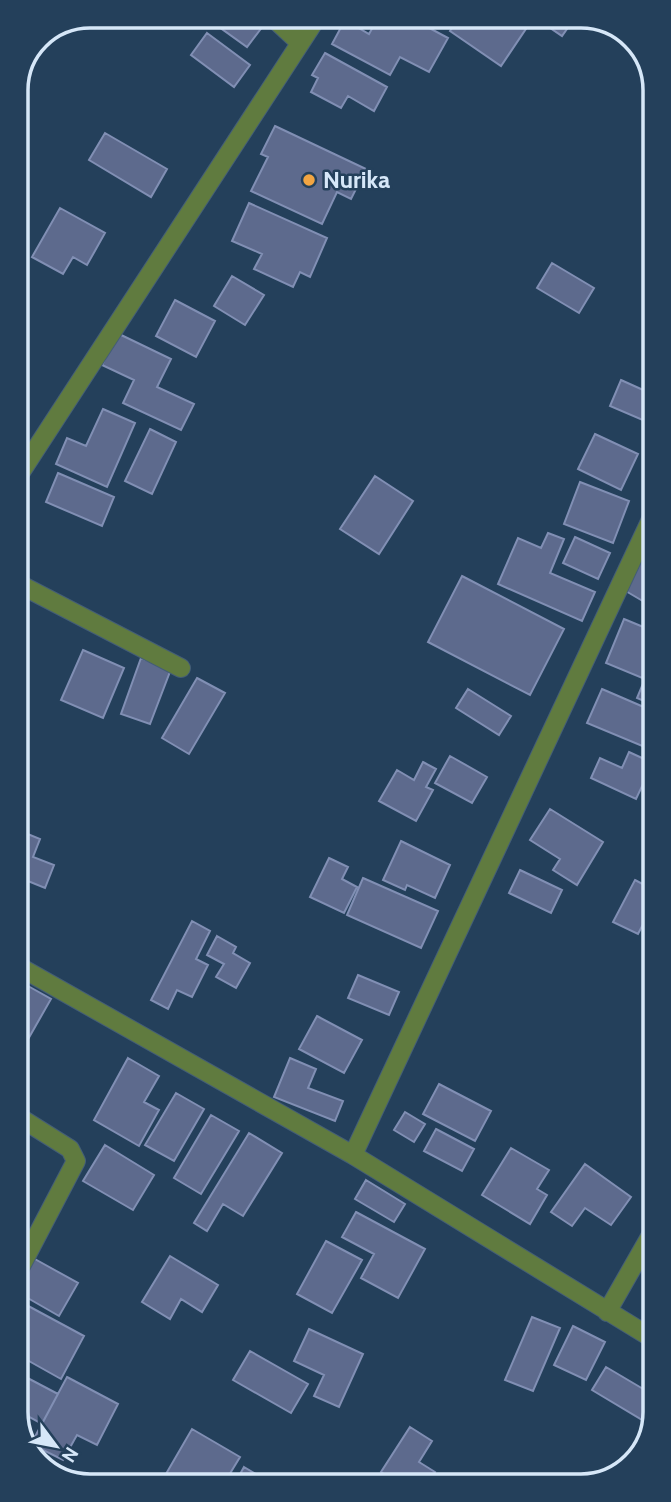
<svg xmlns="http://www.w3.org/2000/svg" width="671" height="1502" font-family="Cabin,sans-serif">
  <rect width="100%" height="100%" fill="#24405b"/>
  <path fill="#5d6a8d" stroke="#818fb4" stroke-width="2" d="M211,16H257L266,22L247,47L208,19Z
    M379,16H407L448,38L429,72L400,57L390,75L332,44L345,20L369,34Z
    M460,16H483L489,20L492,16H576L562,36L534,17L501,66L450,31Z
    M207,33L250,65L234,87L191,55Z
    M325,53L387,87L374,111L348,96L341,108L311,92L318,78L312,75Z
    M275,126L366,169L351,199L337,192L322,224L251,191L268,157L261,154Z
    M105,133L167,169L151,197L89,160Z
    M249,203L327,238L310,277L300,272L293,287L254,269L262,254L232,241Z
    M60,208L105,233L87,265L73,257L63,274L32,257Z
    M552,263L594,288L579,313L537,288Z
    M232,276L264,295L245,325L214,306Z
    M175,300L215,321L196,357L156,336Z
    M117,333L171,359L157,387L194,404L181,430L123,403L134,380L102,365Z
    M621,380L652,394V424L610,406Z
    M103,409L135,423L107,487L56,464L67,438L86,446Z
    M150,429L176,442L152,494L125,481Z
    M595,434L638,454L621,490L578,469Z
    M58,473L114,497L102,526L46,502Z
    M375,476L413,501L379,554L340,529Z
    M580,482L629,501L613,543L564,524Z
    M548,533L564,539L550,573L595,592L582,621L498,584L518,538L541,548Z
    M575,537L610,553L598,579L563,563Z
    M653,538V607L624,590Z
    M462,576L564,629L530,695L428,642Z
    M624,619L653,631V705L637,698L645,679L606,663Z
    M83,650L124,668L103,718L61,700Z
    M141,658L171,669L150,724L121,714Z
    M197,678L225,693L189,754L162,738Z
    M468,689L511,716L499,735L456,708Z
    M602,689L653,711L652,750L587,723Z
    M629,752L653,763L636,799L591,778L600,758L622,768Z
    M450,756L487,777L472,803L435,783Z
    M423,762L436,769L426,787L433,790L416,821L379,801L397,770L414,780Z
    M550,809L603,842L577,885L553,870L560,859L530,840Z
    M18,830L40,839L33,857L54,865L45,888L18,877Z
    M401,841L450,865L435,898L407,885L405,890L383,880Z
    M329,858L348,867L342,879L357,887L344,913L310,897Z
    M520,870L562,890L551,913L509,893Z
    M363,878L438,911L421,948L347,915Z
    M635,880L654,890V903L638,934L613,922Z
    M192,921L210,931L196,959L208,965L192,997L177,990L168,1009L151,1000Z
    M217,936L236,947L233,953L250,963L236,988L216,977L224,964L207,955Z
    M358,975L399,992L389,1015L348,998Z
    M28,986L51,999L27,1041L19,1036V1004Z
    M317,1016L362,1040L344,1073L299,1049Z
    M128,1058L159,1076L144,1102L159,1110L139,1146L94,1120Z
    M290,1058L316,1069L308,1088L343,1101L335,1121L274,1097Z
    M439,1084L491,1111L475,1141L423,1114Z
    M176,1093L204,1109L174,1161L145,1145Z
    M405,1112L425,1124L414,1142L394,1130Z
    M211,1115L239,1131L201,1194L174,1178Z
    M436,1129L474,1149L462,1171L424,1151Z
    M249,1133L282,1153L243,1216L223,1204L207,1231L194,1223Z
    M105,1145L154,1175L133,1210L83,1181Z
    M511,1148L549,1170L537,1189L547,1195L530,1224L482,1195Z
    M585,1164L631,1197L611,1225L585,1208L572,1226L551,1212Z
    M366,1180L405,1204L394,1222L355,1199Z
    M356,1212L425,1249L398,1298L361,1278L374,1254L342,1237Z
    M326,1241L362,1260L332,1313L297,1294Z
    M170,1256L218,1285L202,1312L181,1299L170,1319L142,1302Z
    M33,1258L78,1283L59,1316L19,1293V1282Z
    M19,1301L84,1336L61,1379L20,1356V1344L22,1339L20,1338Z
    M532,1317L560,1328L533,1391L505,1380Z
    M573,1326L605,1342L586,1380L554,1365Z
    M309,1329L363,1354L339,1407L314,1396L324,1375L294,1361Z
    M250,1351L308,1384L291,1413L233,1380Z
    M606,1367L655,1396V1402L644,1421L592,1390Z
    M20,1374L58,1394L42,1424L20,1412Z
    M67,1377L118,1404L97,1445L77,1435L63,1460L31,1444Z
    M410,1427L432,1441L419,1462L435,1472L428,1484H400L381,1472Z
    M192,1429L240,1457L223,1485L159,1486Z
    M244,1467L269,1482L267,1485H234Z"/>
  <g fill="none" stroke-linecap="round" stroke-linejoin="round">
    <defs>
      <path id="minor" d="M271,16L300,43
        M17,478L318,16
        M653,515L353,1155L655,1340
        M17,583L181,668
        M18,966L353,1155
        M19,1117L70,1149L76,1161L19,1270
        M607,1312L655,1228
        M41,1466L68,1480"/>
    </defs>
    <use href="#minor" stroke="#445e77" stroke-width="20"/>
    <use href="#minor" stroke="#607b3f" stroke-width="18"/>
  </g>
  <circle fill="#f2a542" stroke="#24405b" stroke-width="2.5" cx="309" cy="180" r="7"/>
  <g text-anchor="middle" stroke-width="5" stroke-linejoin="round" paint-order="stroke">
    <g font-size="24" font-weight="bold" fill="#d6e7f8" stroke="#24405b" text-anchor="start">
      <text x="323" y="188">Nurika</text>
    </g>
  </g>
  <path d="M0 0H671V1502H0ZM90 28H581A62 62 0 0 1 643 90V1412A62 62 0 0 1 581 1474H90A62 62 0 0 1 28 1412V90A62 62 0 0 1 90 28Z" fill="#24405b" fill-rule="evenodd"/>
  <path fill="none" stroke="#d6e7f8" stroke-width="3.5" d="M90 28H581A62 62 0 0 1 643 90V1412A62 62 0 0 1 581 1474H90A62 62 0 0 1 28 1412V90A62 62 0 0 1 90 28Z"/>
  <g transform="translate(56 1446) rotate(122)" stroke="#24405b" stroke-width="5" paint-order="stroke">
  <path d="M0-5L12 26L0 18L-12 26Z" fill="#d6e7f8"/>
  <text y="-10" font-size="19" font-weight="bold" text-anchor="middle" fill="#d6e7f8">N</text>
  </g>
</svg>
